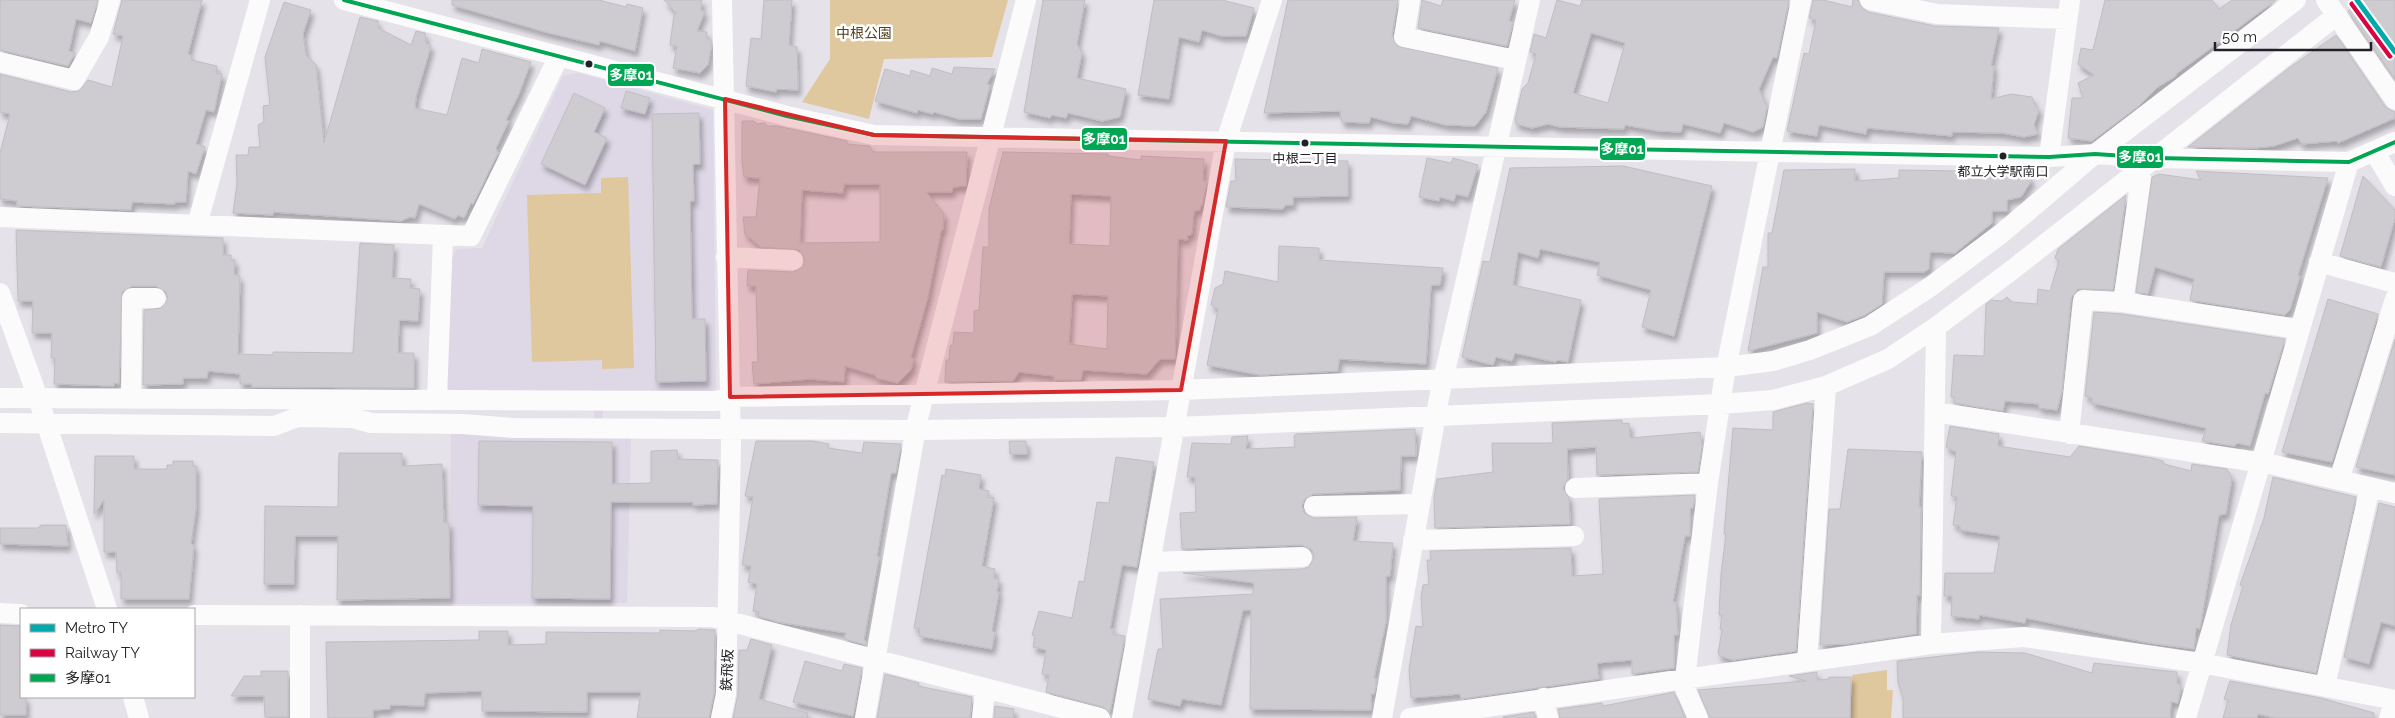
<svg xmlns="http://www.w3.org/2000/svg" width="2395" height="718" font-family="Raleway,'Noto Sans JP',sans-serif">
  <defs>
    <filter id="shadow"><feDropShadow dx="3" dy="5.5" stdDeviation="2.5" flood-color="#0004"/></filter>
  </defs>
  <rect width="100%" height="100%" fill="#e5e2e9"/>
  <path fill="#ddd7e6" d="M579,73L713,110L716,388L710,394L603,393V435L631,436L627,603L450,604L451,434L594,435V393L451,391L447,388L450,260L457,249L482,248L563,76Z"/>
  <path fill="#dfc79e" d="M830,0H1008L992,57L884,59L869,119L802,102L830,59Z
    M628,177L634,368L602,369V360L532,362L527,195L601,193V178Z
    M1887,670V690H1893L1891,718H1850L1852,675Z"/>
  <path fill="#ceccd0" stroke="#c0bec4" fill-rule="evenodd" filter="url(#shadow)" d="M0,0H98L91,23L76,19L69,51L75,53L68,66L0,50Z
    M122,0H202L188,54L192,56L191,60L217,66L216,73L222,74L214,112L206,110L196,144L205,147L196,174L188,171L186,202H175V204L132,202L131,210L17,206V201L0,199V153L10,114L0,112V74L71,92L79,91L88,80L112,87L123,36L113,34Z
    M452,0H599L626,7L627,4L643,8L635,51L600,41L599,45L545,32L452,5Z
    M664,0H702L701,11H705L697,31L707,32L706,38L711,40V48L708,65L700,73L673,68L677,46L670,45L674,14H677Z
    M764,0H792L789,45L797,47L798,90L776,89V92L746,86L751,38L761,39Z
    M1043,0H1085L1077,44L1082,53L1077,78L1126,89L1120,117L1102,121L1068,113L1066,118L1052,115L1050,118L1024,112Z
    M1154,0H1222L1254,8L1246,36H1221L1202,30L1199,42L1179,37L1169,99L1138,95Z
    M1288,0H1398L1392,35L1397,46L1498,68L1486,112L1475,126L1446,125L1411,116L1408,124L1394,123L1371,117L1369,123L1342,122L1340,111L1264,113Z
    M1422,0L1441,6L1443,0H1515L1509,21L1513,22L1507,46L1418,28Z
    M1557,0L1580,6L1582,0H1789L1777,58L1773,57L1759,89L1767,107L1763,127L1753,132L1724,123L1720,133L1683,124L1681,132L1658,131L1625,125L1624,129L1560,127L1548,124L1532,128L1516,124L1515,120L1522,89L1528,83L1536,54L1530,52L1534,34L1546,38ZM1591,33L1625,43L1608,103L1573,93Z
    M1813,0H1823L1852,7L1853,0H1858L1862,8L1868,12L1935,26L1999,28L1991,66H1994L1991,99L2011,94L2032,97L2035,105L2039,110L2034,125L2038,134L2024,137L2002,133L1952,132V136L1867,128L1866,134L1819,125L1817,136L1787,131L1804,53L1809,54L1816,20L1809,18Z
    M2105,0H2212L2219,9L2232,0H2276L2176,74V76L2158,87L2140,105L2092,141L2068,138L2072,98H2083L2078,83L2094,75L2078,64L2081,48L2093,50Z
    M2359,0H2395V79L2348,11Z
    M284,2L311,10L303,34L306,55L316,65L324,143L360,17L378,21V28L411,45L416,31L425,33L426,43L431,46L416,97L415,108L447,115L462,58L479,63L482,49L531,62L519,94L506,120L509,121L496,148L498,153L473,204L471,203L464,218L458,215L455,219L419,204L415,218L410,217L401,221L273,212V215L233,213L237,183L236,155H248L249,147H260L258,125L264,122L263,106L270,105L265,57Z
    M2336,35L2385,107L2395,112V118L2338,143L2337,141L2302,144L2298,138L2274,146L2255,148L2188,147L2289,68Z
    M954,67L995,69L987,84L990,85L981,119H959L934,112L933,114L918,110L917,113L875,101L885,69L910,76L911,70L930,76L932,68L952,74Z
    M626,91L650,98L645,114L621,108Z
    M574,93L605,108L594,132L607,138L585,185L541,164Z
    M699,113L700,164H693L694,201H690L692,319H705L706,381L656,382L652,114Z
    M742,121H754L757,124L765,123L767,126H777L847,141V144L870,146L873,152H967L966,186L953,187L952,192H926L944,214L943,230L941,231L928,297L911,357L914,359L911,370L898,383L876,378L875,375L845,366L844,382L810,379L754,384L752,362H758L756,286H747L748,270L793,272L803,267L805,260L799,250L761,247L745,234L743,217H756L760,178L744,177L742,161ZM844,184H880V242L800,243L802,190L843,193Z
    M1003,152L1108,154V156L1141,160V156L1204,159L1203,181H1207L1202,206H1200V210L1194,211L1192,234L1187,236L1188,240L1178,239L1175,359H1160L1147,374L1083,370L1081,380H1054V376L1019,372L1013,381L945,382L946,360H949L950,346L953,344L954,332L974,333V311L979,310L983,247H989V209ZM1071,194L1111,196L1110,246L1069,244ZM1072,294L1108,296L1107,349L1069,344Z
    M1427,158L1451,163L1453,158L1478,165L1468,197L1456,194L1454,201L1440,197L1439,201L1419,197Z
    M1235,159L1348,161V196L1293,197V205H1285L1283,209L1226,207L1231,181H1236Z
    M1623,166L1712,186L1674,336L1642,327L1651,290L1597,275L1600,262L1540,249L1538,258L1518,252L1513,285L1581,300L1568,362L1558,360L1555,362L1515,353L1512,361L1496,357L1493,365L1462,357L1483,261L1490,262L1510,168Z
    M1855,169V181L1899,178V170L2025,172L2032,180L2021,197L2007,200V211H1992V223L1955,253L1930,252L1929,269L1924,272H1884L1882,304L1865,315L1847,322L1817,312V333L1748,351L1763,267H1768V233H1772L1784,170Z
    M2196,171L2328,178L2298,275L2300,276L2290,310L2285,315L2190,300L2194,279L2155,267L2148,294L2136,292L2152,177L2159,174L2201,180Z
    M2363,176L2395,210V218L2381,267L2340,256Z
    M2126,195L2113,290L2078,289L2071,298L2062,391L2057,410L2039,408V404L2005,401L2003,411L1954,403V397H1951L1954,355L1984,356L1986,304L1991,300L2002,301L2007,297L2012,302L2037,304L2038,289L2050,291L2059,261L2055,258L2058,249Z
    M16,230L223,238V255H231V260H235L234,275L240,276L238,354L273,355V352L353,353L360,243L394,245L392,278L411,279L410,288L420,289L418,321L399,320L398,353H414V388L252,387V384H240V374L208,371L207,378H183V384L143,385L144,310L161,308L168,298L166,292L156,286H132L122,292L119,384L114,383V386L54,384L55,358H51L52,333H32L33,301H18Z
    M1279,246L1319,248V260L1443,268L1440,285H1431L1426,364L1339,359L1338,371L1260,375L1207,365L1218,309L1211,305L1215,288L1223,284L1225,271L1278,282Z
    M2328,299L2378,314L2332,462L2282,452Z
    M2094,312L2122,314L2285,339L2268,394L2265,393L2250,446L2238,443L2234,446L2202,441L2206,428L2092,403V398L2085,396Z
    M2395,339V475L2356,467Z
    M1807,403L1813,404L1796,651L1733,660L1720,656L1718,653L1722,630L1720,629L1722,615H1719L1721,574L1726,534H1724L1733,428L1773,430V412Z
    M1622,420V424L1629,423L1630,438L1700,432L1702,446L1698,472L1597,475L1596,447L1567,449L1568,479L1563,488L1569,498L1570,524L1435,528L1434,497L1437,479L1493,472L1492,443H1553L1552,423Z
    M1950,426L1999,434L1998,446L2070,457L2079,446L2152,458L2163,461L2164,464L2191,471L2192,464L2227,469L2232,478L2226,514L2219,515L2200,629L2196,628L2194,649L2149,643L2026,618L2025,623L1979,615V619L1951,616L1952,596H1944L1945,573H1994L2000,536L1960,530V526L1953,525L1957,497L1951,496L1956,452L1946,447Z
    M1415,429L1416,456H1401L1400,490L1313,494L1304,500L1302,506L1304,513L1314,518L1357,517L1353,541L1393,543L1390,576H1386V622L1374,678H1376V686L1374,694H1371V710L1250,709L1251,610H1243L1221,705L1182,699L1180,706L1148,699L1158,649H1163L1160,599L1253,594L1254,583L1183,573L1302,569L1309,567L1314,557L1312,550L1302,545L1182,549L1180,513L1196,512L1195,477H1187L1192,443L1231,444L1232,437L1248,436L1246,449L1295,447L1294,436L1296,434Z
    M479,441L612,442V484L651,483V451L677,450L678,459L718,460L717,504L693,505V502H611L610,599L532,598L533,506L478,505Z
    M756,441H813L829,444L828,448L862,453L864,442L901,444L896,473H891L877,556L879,557L864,640L866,641V645L844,639L846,633L778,622L758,616L759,612L753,611L757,584L748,582L751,566L742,565L753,497L745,496Z
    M1009,441H1026L1027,454H1010Z
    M1848,449L1922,452L1919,507H1921L1920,596L1917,595L1916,634L1847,644L1820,645L1829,509H1840Z
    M339,453H402V466L442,464L444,523H449L450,598L337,600L338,536H295L294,584H264L265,506L338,507Z
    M95,456H134V469H167V465H173V461H193V466H196V508L191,544L194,545L189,599H121V573H117L116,552H104V500L94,514Z
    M1116,457L1154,462L1137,567L1122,565L1110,629H1114L1113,634L1125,636L1110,712L1103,707L1046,692L1049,675L1042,674L1046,650L1033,647L1035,636L1032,635L1039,611L1072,618L1079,581L1084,582L1097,502L1109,503Z
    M946,469L981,475L979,489L989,491L988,497L994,498L982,566L995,569L994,578L999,579L997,592H999L992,631L995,632L992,649L919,636L920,629L914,628L942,475L945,476Z
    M2273,477L2356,497L2316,673L2227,655L2231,625L2243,586L2240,585L2264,518Z
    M1695,495L1693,508H1690V536H1685L1673,602H1676L1678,635H1674V668L1632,674V660L1597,663L1599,679L1461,699L1460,694L1411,698L1409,669L1416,626L1423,627L1421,597L1423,585L1429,584L1427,560H1431L1430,551L1571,548L1572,576L1603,574L1599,499Z
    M2379,503L2395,507V626L2381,622L2369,664L2344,657Z
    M41,525H66L68,546L0,544V528H38Z
    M0,625L21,626V697H26V715H0Z
    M699,629L715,630L714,693L709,718H637L641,692H587V712L482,711V691L425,693L424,706L390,705V709L373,710V718H328L326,642L479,640V631H508V645L546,644V632L660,633V630L695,631Z
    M751,639L772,645L759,699L808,713L807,718H733L738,694L739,650H747Z
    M1978,652L2025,653L2092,673L2094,663L2177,672V683L2181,686L2179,698L2178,703L2171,702L2170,718H1903V698L1898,682L1897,661Z
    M805,661L842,671L844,664L862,668L853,716L793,702Z
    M261,671H288V717H265L264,696H231L244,676H261Z
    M1817,672V680L1828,679L1829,677H1851L1850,718H1710L1698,690L1806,681L1789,676Z
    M885,674L919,683L918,686L972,697L970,718H877Z
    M2230,681L2321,698L2374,713V718H2275L2258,714L2257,718H2223L2228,700L2224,699Z
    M1674,692L1685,718H1560L1558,709L1602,703L1603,706Z
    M995,706L1014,709L1013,718H994Z
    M1534,712L1536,718H1503V717Z"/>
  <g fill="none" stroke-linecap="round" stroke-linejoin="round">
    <path stroke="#fbfbfc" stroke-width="20" d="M344,0L787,116L874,135L2049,157L2095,154L2156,158L2349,162L2395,142
      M1410,0L1404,37L1516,60
      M1870,0L1937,14L2067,19
      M2326,0L2395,100
      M0,62L74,80L99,37L110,0
      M2374,151L2395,186
      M2049,157L2070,0
      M0,217L471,236L559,56
      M197,225L260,0
      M726,257L793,260
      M2319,262L2395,283
      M0,293L38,398L107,609
      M2123,302L2141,177L2138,172
      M0,398L717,401L730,397L1181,390L1727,367L1773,361L1810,350L1870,326L1930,287L2002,233L2095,154L2296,0
      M131,399L132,298H156
      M437,399L443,237
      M1935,412L2270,464L2395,493
      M0,423L274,426L298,417L353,418L371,423L463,424L513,428L916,430L1176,427L1720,404L1773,400L1826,386L1888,359L1936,327L2012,270L2337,15
      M2069,434L2083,300L2123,302L2299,329
      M2339,480L2395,299
      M1575,488L1708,483
      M1314,506L1419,504
      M1413,540L1574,536
      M1151,562L1302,557
      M0,613L21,614
      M194,615L713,617L1100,718
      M1931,644L1936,327
      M1807,661L1826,386
      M2325,686L2370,487
      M133,697L139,718
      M1543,698L1548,718
      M300,718V615
      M721,718L726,694L731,446L722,0
      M865,718L917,422L1026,0
      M982,718L985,688
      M1122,718L1226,141L1272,0
      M1382,718L1439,398L1530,0
      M1410,718L1931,644L2024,637L2201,663L2395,700
      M1698,718L1686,691L1685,679L1708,483L1725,373L1801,0
      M2186,718L2349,162
      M2389,718L2395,700"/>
    <defs>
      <path id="bus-1" d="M344,0L787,116L874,135L2049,157L2095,154L2156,158L2349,162L2395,142"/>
    </defs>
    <use href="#bus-1" stroke="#fff" stroke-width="8"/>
    <use href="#bus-1" stroke="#00a651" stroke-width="4"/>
    <defs>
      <path id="rail-1" d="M2352,4L2390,56"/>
    </defs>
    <use href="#rail-1" stroke="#fff" stroke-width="9"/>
    <use href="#rail-1" stroke="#da0442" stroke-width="5"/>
    <defs>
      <path id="metro-1" d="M2357,0L2395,52"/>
    </defs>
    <use href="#metro-1" stroke="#fff" stroke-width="9"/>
    <use href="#metro-1" stroke="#01aaaa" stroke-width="5"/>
  </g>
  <path fill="#d62828" fill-opacity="0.2" stroke="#d62828" stroke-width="4" stroke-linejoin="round" d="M725,99L874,135L1226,141L1181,390L730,397Z"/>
  <g fill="#222125" stroke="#fff" stroke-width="2">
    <circle cx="589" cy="64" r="4.5"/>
    <circle cx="1305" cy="143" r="4.5"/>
    <circle cx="2003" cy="156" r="4.5"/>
  </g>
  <g text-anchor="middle" stroke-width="5" stroke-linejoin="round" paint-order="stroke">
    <g font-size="13" fill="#222125" stroke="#fff">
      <text x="1305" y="163">中根二丁目</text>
      <text x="2003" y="176">都立大学駅南口</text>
    </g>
    <g font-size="14" fill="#54411d" stroke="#fff">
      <text x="864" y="38">中根公園</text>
    </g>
    <g font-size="14" fill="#222125" stroke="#fff">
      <text transform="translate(727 670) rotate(-87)" y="5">鉄飛坂</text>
    </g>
  </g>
  <g stroke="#fff" stroke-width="2">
    <rect x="607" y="63" width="48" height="24" rx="5" fill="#00a651"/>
    <rect x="1081" y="127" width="47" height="24" rx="5" fill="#00a651"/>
    <rect x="1599" y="137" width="47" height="24" rx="5" fill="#00a651"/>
    <rect x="2116" y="145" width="48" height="24" rx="5" fill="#00a651"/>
  </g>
  <g font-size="14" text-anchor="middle" font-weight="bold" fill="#fff">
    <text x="631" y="80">多摩01</text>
    <text x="1104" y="144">多摩01</text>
    <text x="1622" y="154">多摩01</text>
    <text x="2140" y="162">多摩01</text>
  </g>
  <rect x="20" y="608" width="175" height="90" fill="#ffffff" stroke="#a7a6a8"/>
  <rect x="30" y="624" width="25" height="8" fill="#01aaaa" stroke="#a7a6a8"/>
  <text x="65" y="633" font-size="15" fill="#222125">Metro TY</text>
  <rect x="30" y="649" width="25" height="8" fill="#da0442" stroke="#a7a6a8"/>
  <text x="65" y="658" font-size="15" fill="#222125">Railway TY</text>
  <rect x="30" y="674" width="25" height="8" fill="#00a651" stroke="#a7a6a8"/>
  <text x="65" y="683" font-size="15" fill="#222125">多摩01</text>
  <path d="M2215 42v8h156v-8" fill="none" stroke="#222125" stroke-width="2.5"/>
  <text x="2222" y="42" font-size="15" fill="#222125" stroke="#ffffff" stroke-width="4" paint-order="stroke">50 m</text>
</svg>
